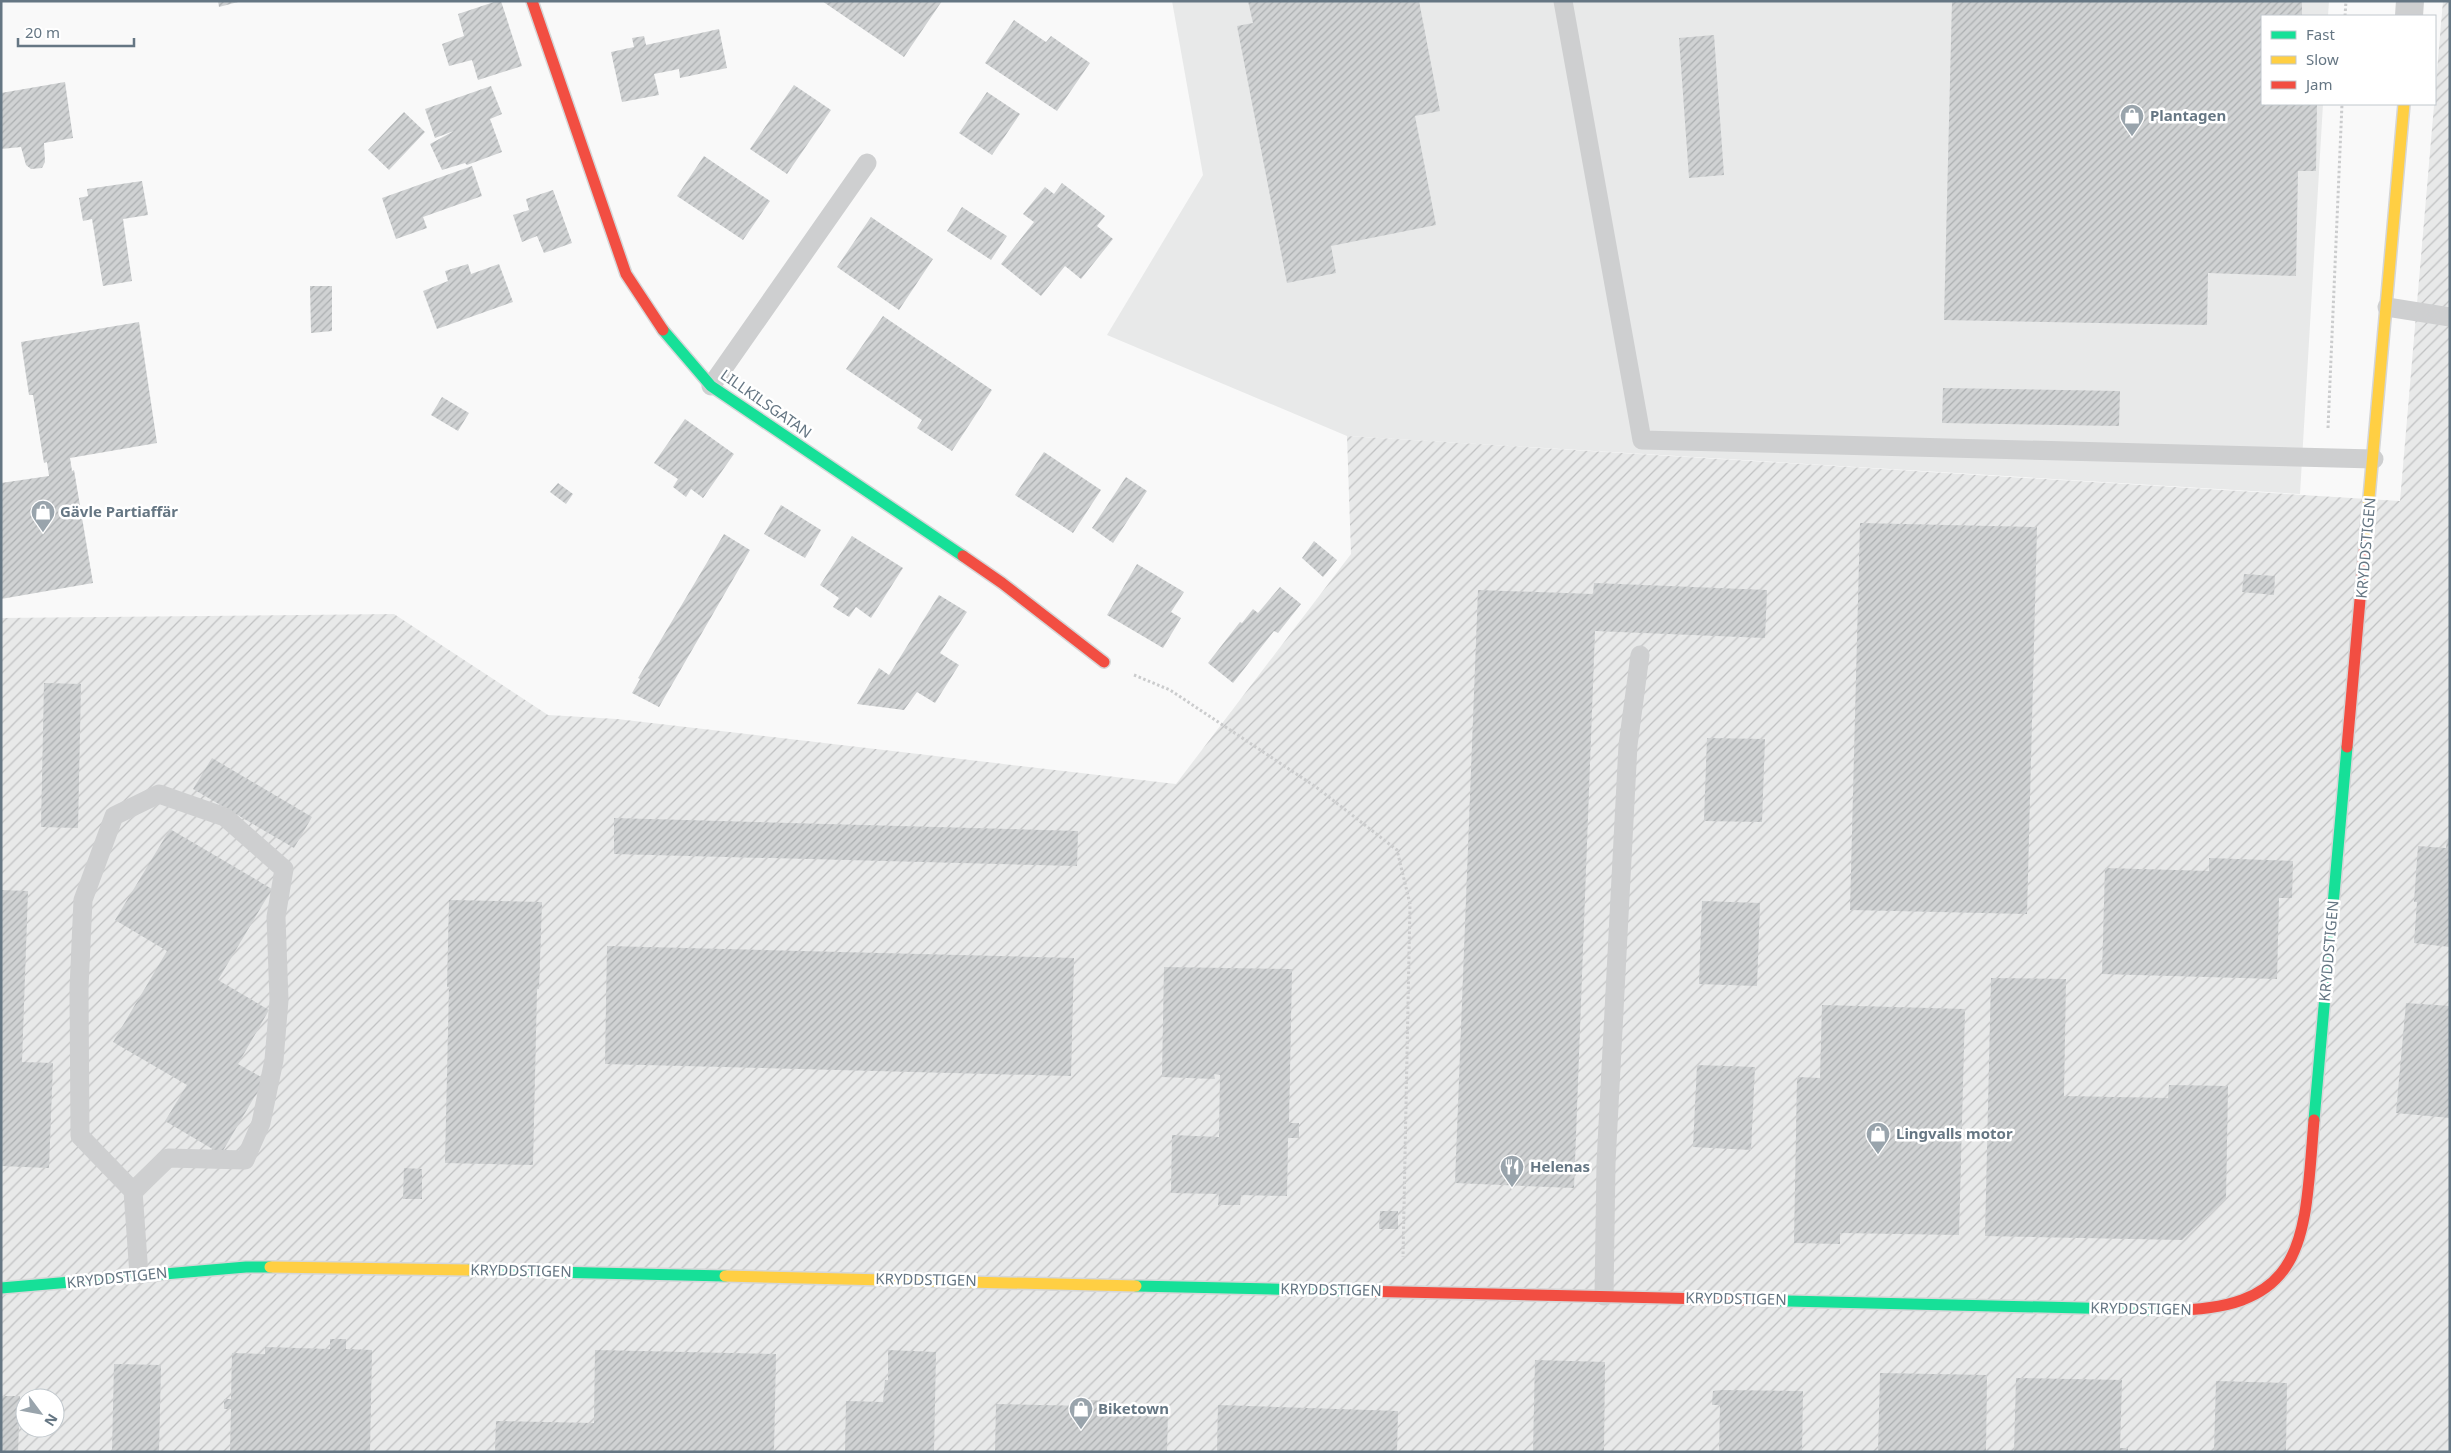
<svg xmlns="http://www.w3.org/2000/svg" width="2451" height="1453" font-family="'Noto Sans',sans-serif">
  <defs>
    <pattern id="industrial-furrows" width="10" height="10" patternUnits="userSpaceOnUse" patternTransform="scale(1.25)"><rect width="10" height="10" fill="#e8e9e9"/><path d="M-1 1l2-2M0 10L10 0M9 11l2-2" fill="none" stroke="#c0c1c2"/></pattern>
    <pattern id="building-hatch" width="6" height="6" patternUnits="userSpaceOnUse" patternTransform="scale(1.25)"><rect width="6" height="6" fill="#d0d2d3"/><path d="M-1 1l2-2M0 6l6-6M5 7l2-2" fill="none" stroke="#acafb1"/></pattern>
  </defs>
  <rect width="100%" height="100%" fill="#f9f9f9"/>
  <path fill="#e8e9e9" d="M1172,1H2329L2328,16H2262V104H2323L2300,494L1347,436L1107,335L1203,175Z"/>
  <path fill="url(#industrial-furrows)" fill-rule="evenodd" d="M2443,1H2450V1452H1V618L394,614L548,715L617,719L1176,784L1351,554L1347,436L2400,501ZM25,1398H55V1428H25Z"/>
  <path fill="url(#building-hatch)" d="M218,1H238V2L219,7Z
    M497,1H501L522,66L478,80L472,60L449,66L442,44L464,36L458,14Z
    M822,1H942L904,57Z
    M1248,1H1419L1440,111L1415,116L1436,225L1331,246L1336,273L1287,283L1237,26L1253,23Z
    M1952,1H2302V16H2262V104H2317L2316,171H2298L2296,276L2208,273L2207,325L1944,320Z
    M1014,20L1046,42L1051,36L1090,63L1057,111L985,63Z
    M719,29L727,68L680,78L679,69L654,74L659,95L622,102L611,52L634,47L632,38L644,36L646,45Z
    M1714,35L1724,175L1689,178L1679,38Z
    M65,82L73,138L44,143L45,162L42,168L31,169L26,165L21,147L1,149V93Z
    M794,85L831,110L787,174L750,149Z
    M491,86L502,114L490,119L502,152L467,165L465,163L442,170L430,144L454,131L435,138L425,109Z
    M987,92L1020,114L992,155L959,133Z
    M404,112L425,132L389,170L368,150Z
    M704,156L770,201L743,240L677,196Z
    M472,166L482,196L423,217L427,228L396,239L382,198Z
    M142,181L148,215L123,219L132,281L103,286L92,219L83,221L79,198L88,196L87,189Z
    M1062,183L1105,216L1097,226L1113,239L1081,279L1065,266L1041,296L1001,264L1034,222L1023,214L1045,187L1054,194Z
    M553,190L572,243L544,253L537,236L522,242L513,215L529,210L526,199Z
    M962,207L1007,236L991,260L947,231Z
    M871,217L933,259L899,310L837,267Z
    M468,264L471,274L499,264L513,302L437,329L423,291L448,281L445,271Z
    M310,286H332V331L311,333Z
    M883,316L992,390L952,451L917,428L922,420L846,369Z
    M139,322L157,443L70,458L72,471L74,470L93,583L1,599V483L49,476L47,462L44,463L33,395H29L21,342Z
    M1943,388L2120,391L2119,426L1942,423Z
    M442,397L469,413L458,431L431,415Z
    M685,419L734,454L703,498L691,489L686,497L673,487L678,479L654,463Z
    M1044,452L1101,490L1073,533L1015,495Z
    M1126,477L1147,491L1113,543L1092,528Z
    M558,483L573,494L566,504L550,492Z
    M781,505L821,530L805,558L764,534Z
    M1860,523L2037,527L2027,914L1850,910Z
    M724,534L750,550L659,707L632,693L640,679L638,678Z
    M852,536L903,568L871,618L856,607L849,617L833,607L839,598L820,585Z
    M1314,541L1337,560L1323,577L1302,558Z
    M1137,564L1184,592L1171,612L1181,618L1163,648L1107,615Z
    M2244,574L2275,576L2274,595L2242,592Z
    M1594,583L1767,590L1765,638L1595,631L1574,1188L1455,1183L1478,590L1593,594Z
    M1280,587L1301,604L1278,633L1274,631L1233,683L1208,663L1240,622L1242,623L1253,609L1258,613Z
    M939,595L967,612L940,653L959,665L935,703L917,692L904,710L857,704L879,668L889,675Z
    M44,683L81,684L78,828L41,827Z
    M1707,738L1765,739L1762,822L1704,821Z
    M212,758L312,817L294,848L193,789Z
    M614,818L1078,831L1077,866L614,854Z
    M170,829L272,889L218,980L269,1010L238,1064L265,1079L221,1154L165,1121L187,1085L113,1042L167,951L115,920Z
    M2447,840H2450V947L2414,943L2417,902H2414L2418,846L2446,848Z
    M2209,858L2293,861L2292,898H2279L2277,979L2102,974L2105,868L2209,871Z
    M1,890L28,891L22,1062L53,1063L49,1168L1,1166Z
    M449,900L542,902L539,989H537L533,1165L445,1163L449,987H447Z
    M1702,901L1760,903L1757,986L1699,984Z
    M607,946L1074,958L1071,1076L605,1064Z
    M1164,967L1292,969L1289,1123H1299V1138H1288L1287,1196L1241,1195L1240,1205H1218L1219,1194L1171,1193L1172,1135L1219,1137L1220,1075L1214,1074L1215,1079L1162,1077Z
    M1991,978L2066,979L2064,1096L2168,1098L2169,1085L2228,1086L2226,1199L2182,1240L1985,1236Z
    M2406,1003L2450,1006V1118L2396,1113Z
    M1822,1005L1965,1009L1959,1235L1840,1233V1244L1794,1243L1797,1077L1820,1078Z
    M1697,1065L1755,1067L1751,1150L1693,1147Z
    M404,1168L422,1169V1199H403Z
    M1380,1211H1398V1229H1379Z
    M330,1339H346V1349L372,1350L370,1452H230L231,1409H224V1399H231L232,1353L265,1354V1347L330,1349Z
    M595,1350L776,1354L774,1452H495L496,1421L594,1423Z
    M888,1350L936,1352L934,1452H845L846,1401L883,1402L885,1380H888Z
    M1535,1360L1605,1362L1604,1452H1533Z
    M114,1364L161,1365L159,1452H112Z
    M1880,1373L1987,1375L1986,1452H1878Z
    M2016,1378L2122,1380L2120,1448H2128V1452H2014Z
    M2216,1381L2287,1383L2286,1452H2214Z
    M1721,1390L1803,1391L1802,1452H1719L1720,1405H1712L1713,1391Z
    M1,1396H20L18,1452H1Z
    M1091,1400L1105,1401V1407L1168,1408L1167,1452H995L996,1404L1090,1406Z
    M1218,1405L1398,1411L1397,1452H1217Z"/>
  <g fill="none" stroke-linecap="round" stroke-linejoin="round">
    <defs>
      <path id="fast" d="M663,330L711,386L963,556
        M2314,1120L2347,747
        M469,1270L725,1276
        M1136,1286L1356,1291
        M1,1288L246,1267H270
        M1751,1300L2162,1310"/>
      <path id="slow" d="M2365,543L2404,104
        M270,1267L469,1270
        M725,1276L1136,1286"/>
      <path id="jam" d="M532,1L626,274L663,330
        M963,556L1002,583L1104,662
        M2347,747L2365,543
        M1356,1291L1751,1300
        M2162,1310C2310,1313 2304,1238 2314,1120"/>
    </defs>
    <use href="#fast" stroke="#d5d6d7" stroke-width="14"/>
    <use href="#slow" stroke="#d5d6d7" stroke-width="14"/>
    <use href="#jam" stroke="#d5d6d7" stroke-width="14"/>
    <path stroke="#cbcccd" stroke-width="3" stroke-dasharray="2.5 2.5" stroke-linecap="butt" d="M2345,16L2346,1
      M2328,428L2342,104
      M1134,675L1170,690L1316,787L1397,850L1410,904L1403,1257"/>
    <path stroke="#cecfd0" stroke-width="19" d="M1563,1L1642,440L2374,459
      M2387,307L2450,317
      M711,386L867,163
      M133,1191L80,1136L79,988L83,900L114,816L159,794L225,817L284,869L276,917L279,1000L274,1060L261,1123L245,1160L168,1158L133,1191L139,1275
      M1604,1296L1606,1163L1628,745L1640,655"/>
    <path stroke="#cecfd0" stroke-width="28" d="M2409,16L2410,1"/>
    <use href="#fast" stroke="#16e098" stroke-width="11"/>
    <use href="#slow" stroke="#ffcf43" stroke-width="11"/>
    <use href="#jam" stroke="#f24e42" stroke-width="11"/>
  </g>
  <defs>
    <symbol id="shop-pin" viewBox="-11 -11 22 30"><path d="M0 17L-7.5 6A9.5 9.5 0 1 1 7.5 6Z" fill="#99a4ac" stroke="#fff"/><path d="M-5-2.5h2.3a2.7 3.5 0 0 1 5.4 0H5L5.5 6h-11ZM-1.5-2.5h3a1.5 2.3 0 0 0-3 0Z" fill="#fff"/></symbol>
    <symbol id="restaurant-pin" viewBox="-11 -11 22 30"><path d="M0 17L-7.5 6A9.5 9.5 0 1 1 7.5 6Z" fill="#99a4ac" stroke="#fff"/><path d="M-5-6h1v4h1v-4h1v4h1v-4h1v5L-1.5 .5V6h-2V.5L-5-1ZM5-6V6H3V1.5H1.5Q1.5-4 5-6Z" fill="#fff"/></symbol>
  </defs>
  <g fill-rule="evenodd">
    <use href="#shop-pin" x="2118" y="102" width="28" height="38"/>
    <use href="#shop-pin" x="29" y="498" width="28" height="38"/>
    <use href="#shop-pin" x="1864" y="1120" width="28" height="38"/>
    <use href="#restaurant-pin" x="1498" y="1153" width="28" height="38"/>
    <use href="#shop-pin" x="1067" y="1395" width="28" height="38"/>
  </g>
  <g text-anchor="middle" stroke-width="5" stroke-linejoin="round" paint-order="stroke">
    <g font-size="15" font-weight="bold" fill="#657683" stroke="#fff" text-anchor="start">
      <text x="2150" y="121">Plantagen</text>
      <text x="60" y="517">Gävle Partiaffär</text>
      <text x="1896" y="1139">Lingvalls motor</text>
      <text x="1530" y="1172">Helenas</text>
      <text x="1098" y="1414">Biketown</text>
    </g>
    <g font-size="15" fill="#657683" stroke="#fff">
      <text transform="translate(766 404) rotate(35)" y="5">LILLKILSGATAN</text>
      <text transform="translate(2366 548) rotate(-85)" y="5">KRYDDSTIGEN</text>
      <text transform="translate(2329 951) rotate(-85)" y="5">KRYDDSTIGEN</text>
      <text transform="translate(521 1271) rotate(1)" y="5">KRYDDSTIGEN</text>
      <text transform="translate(117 1278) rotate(-6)" y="5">KRYDDSTIGEN</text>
      <text transform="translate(926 1280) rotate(1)" y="5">KRYDDSTIGEN</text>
      <text transform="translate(1331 1290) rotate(1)" y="5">KRYDDSTIGEN</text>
      <text transform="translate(1736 1299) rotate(1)" y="5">KRYDDSTIGEN</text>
      <text transform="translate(2141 1309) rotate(1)" y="5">KRYDDSTIGEN</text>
    </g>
  </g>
  <rect width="2451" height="1453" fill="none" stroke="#657683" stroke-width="5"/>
  <rect x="2261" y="15" width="175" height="90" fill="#ffffff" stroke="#c1c8cd"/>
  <rect x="2271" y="31" width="25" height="8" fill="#16e098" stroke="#c1c8cd"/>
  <text x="2306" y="40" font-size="15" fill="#657683">Fast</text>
  <rect x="2271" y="56" width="25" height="8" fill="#ffcf43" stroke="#c1c8cd"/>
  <text x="2306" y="65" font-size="15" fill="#657683">Slow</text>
  <rect x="2271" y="81" width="25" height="8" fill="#f24e42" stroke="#c1c8cd"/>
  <text x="2306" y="90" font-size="15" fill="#657683">Jam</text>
  <g transform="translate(40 1413) rotate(122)"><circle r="24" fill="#ffffff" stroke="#c1c8cd"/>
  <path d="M0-4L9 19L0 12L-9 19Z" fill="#99a4ac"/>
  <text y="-8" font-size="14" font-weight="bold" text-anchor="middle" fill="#657683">N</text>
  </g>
  <path d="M18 38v8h116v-8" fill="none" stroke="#657683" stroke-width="2.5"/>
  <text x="25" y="38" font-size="15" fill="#657683" stroke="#ffffff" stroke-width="4" paint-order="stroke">20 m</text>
</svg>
